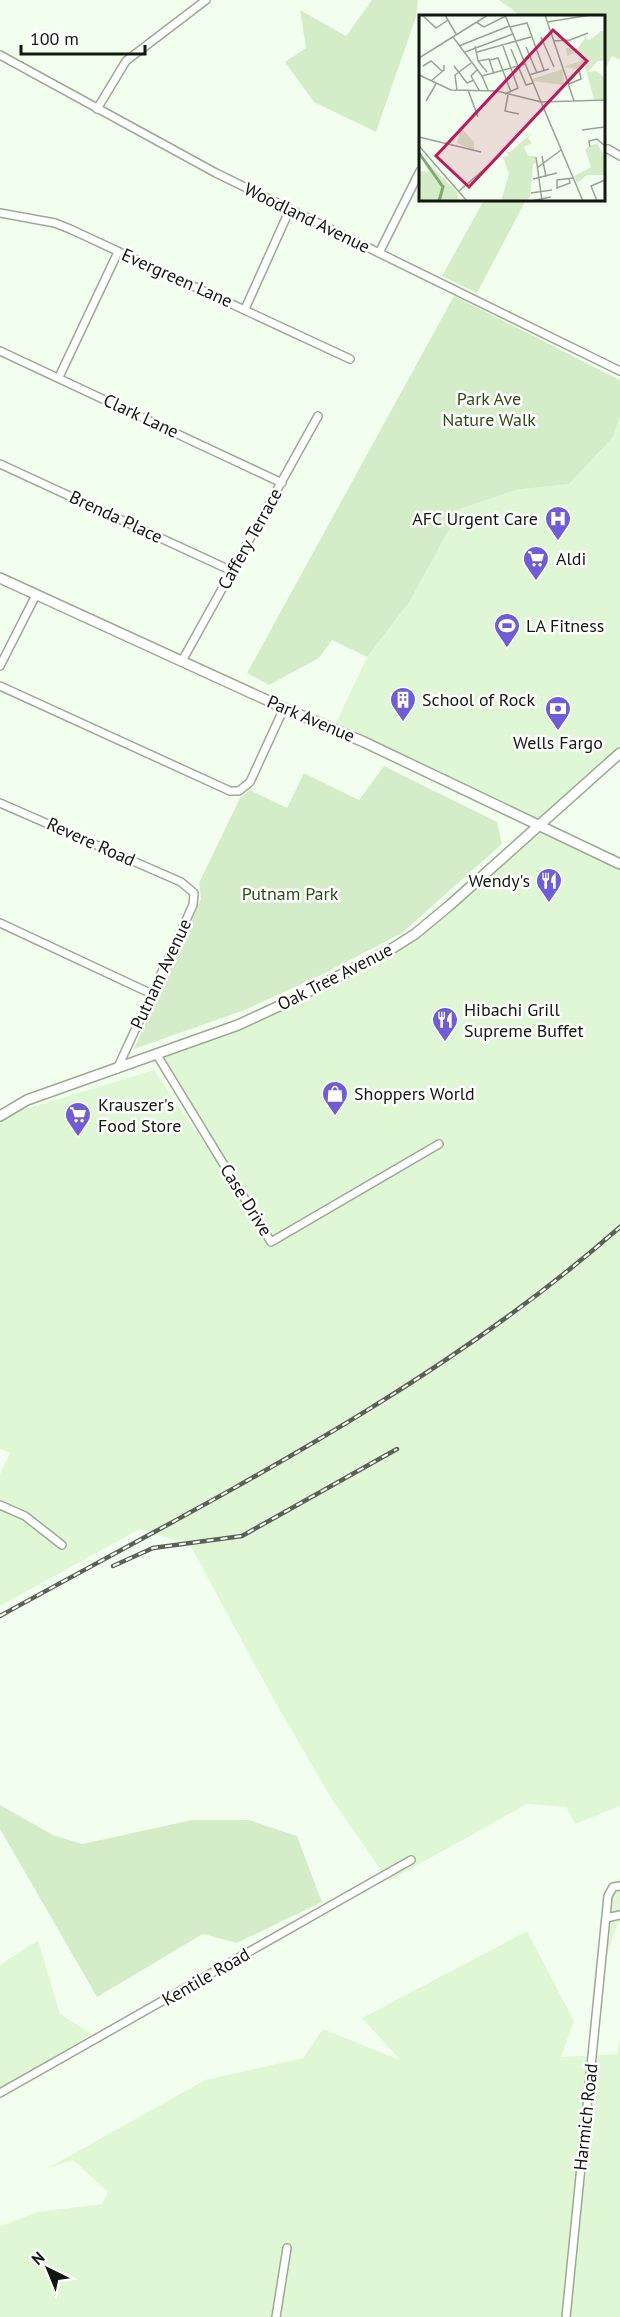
<svg xmlns="http://www.w3.org/2000/svg" width="620" height="2317" font-family="'PT Sans',sans-serif">
  <rect width="100%" height="100%" fill="#f3ffee"/>
  <path fill="#e0f7d5" d="M620,416V753L541,826L620,864V1806L575,1824L566,1807L527,1804L389,1881L334,1803L275,1702L190,1545L140,1529L0,1606V1474L10,1453L0,1449V1122L9,1114L154,1070L254,1216L157,1055L192,1043L393,948L540,826L333,729L367,657L410,601L460,509L515,490L569,484L613,437Z
    M620,1878V1922L618,1923L592,1999L604,1891Z
    M527,1931L574,2021L561,2057L617,2054L620,2040V2317H0V2226L38,2212L102,2204L108,2192L73,2160L46,2169L205,2080L303,2058L323,2029L400,2060L362,2018Z
    M38,1940L60,2014L92,2034L0,2089V1965Z"/>
  <path fill="#d4edc8" d="M372,0H418L416,17L376,132L314,102L285,62L306,48L300,10L346,36Z
    M499,0H620V60L612,56L604,71V16H521Z
    M484,200H526L477,293L442,276Z
    M454,296L620,380V416L613,437L569,484L515,490L460,509L410,601L367,657L332,640L319,658L269,685L247,673Z
    M384,766L497,822L502,844L402,933L321,975L245,1010L134,1049L201,899L199,883L240,798L250,790L287,808L304,773L359,800Z
    M0,1805L53,1835L82,1844L192,1820H249L297,1836L322,1902L237,1943L203,1934L97,1997L0,1829Z"/>
  <g fill="none" stroke-linecap="round" stroke-linejoin="round">
    <defs>
      <path id="street" d="M0,55L216,173L620,371
        M97,109L126,61L206,0
        M608,149L620,156
        M0,213L55,223L70,229L350,359
        M379,253L420,171
        M245,309L290,209
        M0,351L282,483
        M59,377L118,252
        M0,464L232,571
        M182,661L318,416
        M0,666L36,595
        M0,686L230,791H239L250,782L284,708
        M0,803L181,882L194,893L193,905L117,1069
        M0,923L152,994
        M157,1055L271,1242L439,1144
        M0,1505L25,1516L62,1545
        M606,1918L620,1915
        M0,2093L411,1860
        M276,2317L287,2248
        M566,2317L608,1896L613,1887L620,1886"/>
      <path id="secondary" d="M0,578L284,708L364,742L620,864
        M0,1116L27,1100L238,1025L292,1000L393,948L415,934L450,905L620,753"/>
    </defs>
    <use href="#street" stroke="#99ab90" stroke-width="10"/>
    <use href="#secondary" stroke="#99ab90" stroke-width="12"/>
    <use href="#street" stroke="#fff" stroke-width="7"/>
    <use href="#secondary" stroke="#fff" stroke-width="9"/>
    <defs>
      <path id="rail" d="M113,1566L153,1548L242,1536L397,1449
        M0,1616C214,1498 436,1389 620,1227"/>
    </defs>
    <use href="#rail" stroke="#596155" stroke-width="4.5"/>
    <use href="#rail" stroke="#fff" stroke-width="2" stroke-dasharray="7" stroke-linecap="butt"/>
  </g>
  <defs>
    <symbol id="hospital-pin" viewBox="-11 -11 22 30"><path d="M0 17L-7.5 6A9.5 9.5 0 1 1 7.5 6Z" fill="#6e5dd7" stroke="#fff"/><path d="M-5-5h3v3.5h4V-5h3V5h-3V1.5h-4V5h-3Z" fill="#fff"/></symbol>
    <symbol id="supermarket-pin" viewBox="-11 -11 22 30"><path d="M0 17L-7.5 6A9.5 9.5 0 1 1 7.5 6Z" fill="#6e5dd7" stroke="#fff"/><path d="M-6-5.5h2.5l.6 2H6L4.5 2H-2.5L-4.4-4H-6ZM-1.5 3.2a1.3 1.3 0 1 0 .1 0ZM3 3.2a1.3 1.3 0 1 0 .1 0Z" fill="#fff"/></symbol>
    <symbol id="stadium-pin" viewBox="-11 -11 22 30"><path d="M0 17L-7.5 6A9.5 9.5 0 1 1 7.5 6Z" fill="#6e5dd7" stroke="#fff"/><path d="M0-5a6.5 5 0 1 0 0 10a6.5 5 0 1 0 0-10ZM-3.5-1.8h7v3.6h-7Z" fill="#fff"/></symbol>
    <symbol id="building-pin" viewBox="-11 -11 22 30"><path d="M0 17L-7.5 6A9.5 9.5 0 1 1 7.5 6Z" fill="#6e5dd7" stroke="#fff"/><path d="M-4-6H4V6H1V3H-1V6H-4ZM-2.5-4.3h1.7v1.8h-1.7ZM.8-4.3h1.7v1.8H.8ZM-2.5-1h1.7V.8h-1.7ZM.8-1h1.7V.8H.8Z" fill="#fff"/></symbol>
    <symbol id="bank-pin" viewBox="-11 -11 22 30"><path d="M0 17L-7.5 6A9.5 9.5 0 1 1 7.5 6Z" fill="#6e5dd7" stroke="#fff"/><path d="M-6-4H6V4H-6ZM0-2.3a2.3 2.3 0 1 0 0 4.6a2.3 2.3 0 1 0 0-4.6Z" fill="#fff"/></symbol>
    <symbol id="restaurant-pin" viewBox="-11 -11 22 30"><path d="M0 17L-7.5 6A9.5 9.5 0 1 1 7.5 6Z" fill="#6e5dd7" stroke="#fff"/><path d="M-5-6h1v4h1v-4h1v4h1v-4h1v5L-1.5 .5V6h-2V.5L-5-1ZM5-6V6H3V1.5H1.5Q1.5-4 5-6Z" fill="#fff"/></symbol>
    <symbol id="shop-pin" viewBox="-11 -11 22 30"><path d="M0 17L-7.5 6A9.5 9.5 0 1 1 7.5 6Z" fill="#6e5dd7" stroke="#fff"/><path d="M-5-2.5h2.3a2.7 3.5 0 0 1 5.4 0H5L5.5 6h-11ZM-1.5-2.5h3a1.5 2.3 0 0 0-3 0Z" fill="#fff"/></symbol>
  </defs>
  <g fill-rule="evenodd">
    <use href="#hospital-pin" x="543" y="504" width="30" height="40"/>
    <use href="#supermarket-pin" x="521" y="544" width="30" height="40"/>
    <use href="#stadium-pin" x="492" y="611" width="30" height="40"/>
    <use href="#building-pin" x="388" y="685" width="30" height="40"/>
    <use href="#bank-pin" x="543" y="694" width="30" height="40"/>
    <use href="#restaurant-pin" x="534" y="866" width="30" height="40"/>
    <use href="#restaurant-pin" x="430" y="1005" width="30" height="40"/>
    <use href="#shop-pin" x="320" y="1079" width="30" height="40"/>
    <use href="#supermarket-pin" x="63" y="1100" width="30" height="40"/>
  </g>
  <g text-anchor="middle" stroke-width="5" stroke-linejoin="round" paint-order="stroke">
    <g font-size="18" fill="#11180e" stroke="#fff">
      <text transform="translate(307 218) rotate(26)" y="6">Woodland Avenue</text>
      <text transform="translate(177 278) rotate(24)" y="6">Evergreen Lane</text>
      <text transform="translate(141 416) rotate(25)" y="6">Clark Lane</text>
      <text transform="translate(116 517) rotate(25)" y="6">Brenda Place</text>
      <text transform="translate(250 539) rotate(-61)" y="6">Caffery Terrace</text>
      <text transform="translate(311 719) rotate(23)" y="6">Park Avenue</text>
      <text transform="translate(91 842) rotate(24)" y="6">Revere Road</text>
      <text transform="translate(161 974) rotate(-65)" y="6">Putnam Avenue</text>
      <text transform="translate(335 977) rotate(-27)" y="6">Oak Tree Avenue</text>
      <text transform="translate(246 1200) rotate(58)" y="6">Case Drive</text>
      <text transform="translate(206 1977) rotate(-30)" y="6">Kentile Road</text>
      <text transform="translate(586 2117) rotate(-84)" y="6">Harmich Road</text>
    </g>
    <g font-size="18" fill="#2c4e15" stroke="#fff">
      <text x="489" y="405">Park Ave<tspan x="489" dy="21">Nature Walk</tspan></text>
      <text x="290" y="900">Putnam Park</text>
    </g>
    <g font-size="18" fill="#11180e" stroke="#fff" text-anchor="start">
      <text x="538" y="525" text-anchor="end">AFC Urgent Care</text>
      <text x="556" y="565">Aldi</text>
      <text x="526" y="632">LA Fitness</text>
      <text x="422" y="706">School of Rock</text>
      <text x="558" y="749" text-anchor="middle">Wells Fargo</text>
      <text x="530" y="887" text-anchor="end">Wendy's</text>
      <text x="464" y="1016">Hibachi Grill<tspan x="464" dy="21">Supreme Buffet</tspan></text>
      <text x="354" y="1100">Shoppers World</text>
      <text x="98" y="1111">Krauszer's<tspan x="98" dy="21">Food Store</tspan></text>
    </g>
  </g>
  <g transform="translate(419 15)">
    <rect width="186" height="186" fill="#f3ffee"/>
    <path d="M182,16H186V46H179L168,57L177,56L186,63V84H175L165,49L158,54L144,52L162,46L160,36L148,41L147,33H159L166,23L171,25ZM144,54L145,70L114,66L113,64ZM42,113L55,127V135L38,128ZM115,116L109,123L113,128L105,132L109,141H116L117,148L114,149L111,182L107,186H82L90,159L84,142L90,141L87,137H91ZM178,128L186,142V160H168L158,168L155,161L172,152L166,134ZM4,143L38,177L40,186H2L0,156L10,157Z" fill="#d4edc8"/>
    <path fill="none" stroke="#83a770" stroke-width="3" d="M0,138L24,172L20,186"/>
    <path fill="none" stroke="#99a394" stroke-width="1.5" d="M3,0L17,13L29,5M26,0L37,19M86,0L122,87L186,85M126,0L155,86M57,7L65,12L87,1M128,7L172,0M91,12L108,8L125,55M34,22L63,61L69,75M122,22L135,52M134,26L151,25L169,18M40,31L90,11M56,31L59,46L68,57M84,31L99,73L86,79M107,32L118,58M92,34L107,70L114,68M46,37L94,19M58,37L112,22M0,43L69,0M71,45L79,43L92,77M59,46L70,44L75,59M4,51L12,46L23,56M35,51L48,68L55,65M58,55L52,61L60,75M0,60L32,75L78,76L122,87L164,186M110,60L130,54M63,61L106,49M12,66L25,55V50M150,69L162,64L160,54M38,75L36,60L52,48M49,75L59,102M89,80L86,96L100,99M7,86L17,69M163,115L185,112M0,122L62,137M0,131L48,186M171,132L170,126L178,124L186,131M123,141L127,162M117,142L123,186M118,153L142,135M150,163L151,168L138,173V165L154,163M114,164L138,158M40,176L70,150M112,178L133,175M111,186L132,182M178,186L172,171L186,165"/>
    <path fill="#c2185b" fill-opacity="0.15" stroke="#c2185b" stroke-width="3" d="M134,15L168,46L50,172L17,141Z"/>
    <rect width="186" height="186" fill="none" stroke="#11180e" stroke-width="3"/>
  </g>
  <g transform="translate(48 2269) rotate(317)" stroke="#ffffff" stroke-width="4.5" paint-order="stroke">
  <path d="M0-4.5L10 22L0 15L-10 22Z" fill="#11180e"/>
  <text y="-9" font-size="16" font-weight="bold" text-anchor="middle" fill="#11180e">N</text>
  </g>
  <path d="M21 45v9h124v-9" fill="none" stroke="#11180e" stroke-width="3"/>
  <text x="30" y="45" font-size="18" fill="#11180e" stroke="#ffffff" stroke-width="4.5" paint-order="stroke">100 m</text>
</svg>
